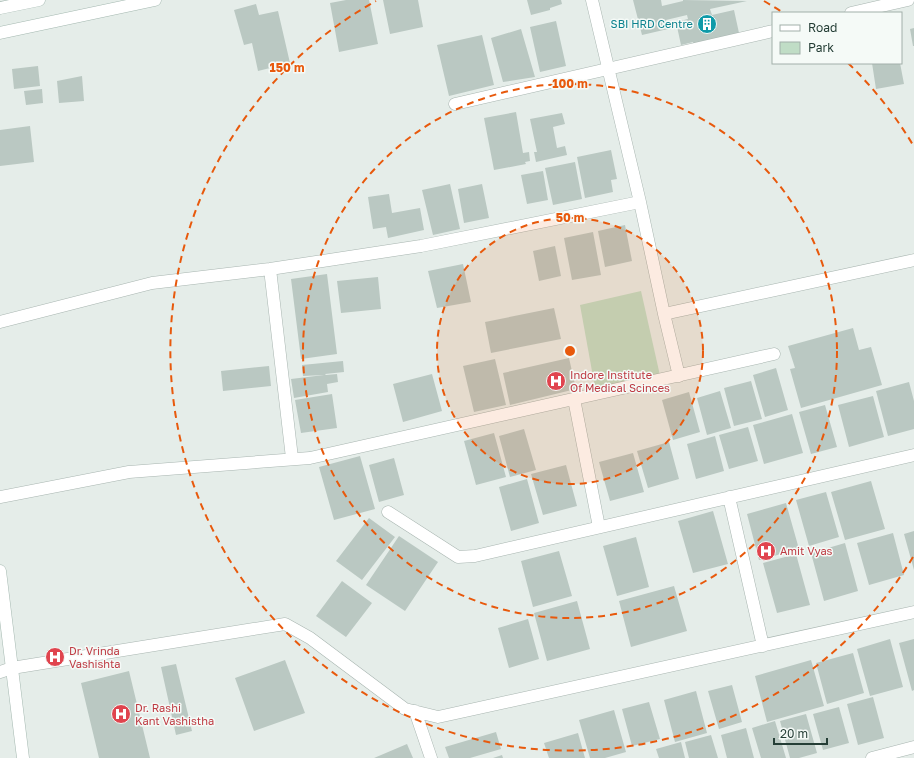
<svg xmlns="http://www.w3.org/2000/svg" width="914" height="758" font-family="'Golos Text',sans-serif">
  <rect width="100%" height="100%" fill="#e5ede9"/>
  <path fill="#c0ddc6" d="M641,291L661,380L596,393L580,305Z"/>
  <path fill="#bac8c2" d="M346,0H369L378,44L339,52L330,3Z
    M383,0H418L423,27L390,34Z
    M527,0H561L562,4L550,8V10L531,15Z
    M633,0H661L662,6L683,1V0L747,1L710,9L712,15L734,10L739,33L694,45L693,42L681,45L676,22L688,19L687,15L666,20L668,29L642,35Z
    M256,4L259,15L278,11L290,63L258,71L252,43L244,45L234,10Z
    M556,21L566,66L540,72L530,27Z
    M914,28V46H913L910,29Z
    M521,29L535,77L503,82L491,38Z
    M482,35L494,85L449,96L437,45Z
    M872,63H900L904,84L876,89Z
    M38,66L40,86L14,89L12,69Z
    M82,76L84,101L59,103L57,81Z
    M42,89L43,103L26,105L24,91Z
    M516,112L523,153L529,152L530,161L525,162L526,164L494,170L484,118Z
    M562,113L565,124L553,127L557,148L565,146L567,155L536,162L534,152H537L530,119Z
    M30,126L34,162L0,166V130Z
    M611,150L617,179L611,180L613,192L585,198L577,157Z
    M575,162L582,199L553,205L545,168Z
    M543,171L548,200L527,204L521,175Z
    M450,184L460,229L433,235L422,190Z
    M482,184L489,218L464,223L458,189Z
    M389,194L392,213L420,208L424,230L388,238L386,227L373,229L368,197Z
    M625,225L632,261L605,267L598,231Z
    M593,232L601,275L572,280L564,238Z
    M555,246L561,276L539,281L533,251Z
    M463,264L471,302L437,308L428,271Z
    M327,274L337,354L301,359L291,279Z
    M378,277L381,309L341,313L337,281Z
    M554,308L561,339L491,353L485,322Z
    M853,328L859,350L871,347L882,385L801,408L790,369L795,368L788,346Z
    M569,358L576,389L510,405L503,373Z
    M495,359L506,405L474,412L463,366Z
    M343,361L344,372L325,374L326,375L337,374L338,382L327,384L328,392L294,398L291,379L324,375L303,376L302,365Z
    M269,366L271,386L223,391L221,371Z
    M776,368L788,410L765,417L753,375Z
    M432,374L442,411L403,422L393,384Z
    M751,381L762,419L734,426L724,388Z
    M909,382L914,401V429L888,436L876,391Z
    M720,391L731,428L707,435L697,398Z
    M689,392L700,432L673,440L662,400Z
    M332,394L337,428L301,433L295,400Z
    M873,396L884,437L849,447L838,405Z
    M825,405L837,447L811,454L799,412Z
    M792,414L803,453L764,464L753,425Z
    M748,427L758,461L729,469L719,435Z
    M524,429L536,470L510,477L499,436Z
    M494,433L506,477L476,485L464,441Z
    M715,436L724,471L696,479L687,444Z
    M669,442L679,479L648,488L637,451Z
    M633,453L644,492L610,501L599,462Z
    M360,456L375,509L334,520L319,467Z
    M394,458L404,495L379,502L369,465Z
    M566,465L577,506L543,515L531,474Z
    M527,479L539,523L511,531L499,487Z
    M871,481L885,529L845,540L831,492Z
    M826,492L839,537L809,546L796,500Z
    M786,503L799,549L759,560L747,514Z
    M713,511L728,564L693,573L678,521Z
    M369,518L395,537L362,580L336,561Z
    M914,531V570L904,534Z
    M893,533L904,575L869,585L857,543Z
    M399,536L438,562L405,611L366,585Z
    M636,537L649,587L617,596L603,546Z
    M845,543L858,591L824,601L811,553Z
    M559,551L572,596L533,607L521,561Z
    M796,554L810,605L777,613L763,563Z
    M342,581L372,603L346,637L316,616Z
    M674,586L687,631L631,647L619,601Z
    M577,601L590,649L547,661L534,613Z
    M528,619L539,659L509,668L498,628Z
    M890,639L903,687L870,696L857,649Z
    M914,639V690L912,691L899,643Z
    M853,653L864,693L827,704L816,663Z
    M285,660L305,713L254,731L235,678Z
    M811,660L824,706L767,722L755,676Z
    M176,664L192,731L176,735L161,667Z
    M129,671L150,758H99L81,683Z
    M732,685L742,722L719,729L708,691Z
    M696,691L707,733L675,742L664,700Z
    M873,697L884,738L858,745L847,704Z
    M649,702L660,739L632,746L622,709Z
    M839,707L849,743L823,750L813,714Z
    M614,710L626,752L605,758H590L579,720Z
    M806,714L817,753L799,758H790L780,721Z
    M775,721L786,758H761L752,728Z
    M746,728L754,758H727L721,735Z
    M496,732L501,749L470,758H449L445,747Z
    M578,733L585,758H549L544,743Z
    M711,735L718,758H689L685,742Z
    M681,742L685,758H659L656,749Z
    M407,744L413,758H374Z
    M502,755L503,758H493Z"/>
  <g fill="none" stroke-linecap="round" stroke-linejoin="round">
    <defs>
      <path id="street" d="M592,0L640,202L664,314L679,376
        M851,13L908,0
        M455,104L773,31
        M270,269L292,458
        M664,314L914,260
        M0,322L152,283L270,269L421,246L640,202
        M574,399L599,527
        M0,497L129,472L310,458L774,354
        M729,497L763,646
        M388,512L458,557L475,556L914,455
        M0,672L12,668L285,624L310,638L405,709L438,717L914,612
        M415,711L431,758
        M872,758L914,747"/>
      <path id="secondary" d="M0,8L39,0
        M0,33L155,0
        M0,571L23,758"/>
    </defs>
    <use href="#street" stroke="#a8b5b0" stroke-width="13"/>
    <use href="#secondary" stroke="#a4b8b0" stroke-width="13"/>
    <use href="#street" stroke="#fff" stroke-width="12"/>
    <use href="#secondary" stroke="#fff" stroke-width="12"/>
  </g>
  <circle cx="570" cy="351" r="133" fill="#e8590c" fill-opacity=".12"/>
  <g fill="none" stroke="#e8590c" stroke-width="2" stroke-dasharray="7 5">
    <circle cx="570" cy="351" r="133"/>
    <circle cx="570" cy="351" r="267"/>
    <path d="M913 557A400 400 0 1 1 376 1M764 1A400 400 0 0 1 782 12M848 63A400 400 0 0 1 913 145"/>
  </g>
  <defs>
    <symbol id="building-disc" viewBox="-11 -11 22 22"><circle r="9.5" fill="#0f9aa8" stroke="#f5faf7"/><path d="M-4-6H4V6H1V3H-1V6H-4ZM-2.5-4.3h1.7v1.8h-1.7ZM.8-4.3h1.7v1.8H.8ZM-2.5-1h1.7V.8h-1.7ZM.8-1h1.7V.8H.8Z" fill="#fff"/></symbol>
    <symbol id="hospital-disc" viewBox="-11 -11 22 22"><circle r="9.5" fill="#e0444e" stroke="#f5faf7"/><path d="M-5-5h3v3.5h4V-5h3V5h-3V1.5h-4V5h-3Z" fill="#fff"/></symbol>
  </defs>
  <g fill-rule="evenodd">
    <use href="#building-disc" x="696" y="13" width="22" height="22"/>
    <use href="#hospital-disc" x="545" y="370" width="22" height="22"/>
    <use href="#hospital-disc" x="755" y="540" width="22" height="22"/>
    <use href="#hospital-disc" x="44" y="646" width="22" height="22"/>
    <use href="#hospital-disc" x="110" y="703" width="22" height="22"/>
  </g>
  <g text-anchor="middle" stroke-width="3" stroke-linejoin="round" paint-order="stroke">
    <g font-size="11" fill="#0d838f" stroke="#f5faf7" text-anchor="end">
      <text x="693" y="28">SBI HRD Centre</text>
    </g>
    <g font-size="11" fill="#be3a42" stroke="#f5faf7" text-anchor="start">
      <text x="570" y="379">Indore Institute<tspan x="570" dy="13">Of Medical Scinces</tspan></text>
      <text x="780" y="555">Amit Vyas</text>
      <text x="69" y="655">Dr. Vrinda<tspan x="69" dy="13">Vashishta</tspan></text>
      <text x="135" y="712">Dr. Rashi<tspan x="135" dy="13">Kant Vashistha</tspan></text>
    </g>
  </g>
  <circle cx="570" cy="351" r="6" fill="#e8590c" stroke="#f5faf7" stroke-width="2"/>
  <g font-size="12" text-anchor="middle" font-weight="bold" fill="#e8590c" stroke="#f5faf7" stroke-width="3" stroke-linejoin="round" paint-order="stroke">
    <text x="287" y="72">150 m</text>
    <text x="570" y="88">100 m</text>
    <text x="570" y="222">50 m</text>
  </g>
  <rect x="772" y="12" width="130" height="52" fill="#f5faf7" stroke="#a2afaa"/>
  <rect x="780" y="25" width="20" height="6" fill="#ffffff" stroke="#a2afaa"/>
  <text x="808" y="32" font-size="12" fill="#253e36">Road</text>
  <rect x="780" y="42" width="20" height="12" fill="#c0ddc6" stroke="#a2afaa"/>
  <text x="808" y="52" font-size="12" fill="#253e36">Park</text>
  <path d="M774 738v6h53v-6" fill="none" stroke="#253e36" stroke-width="2"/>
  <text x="780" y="738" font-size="12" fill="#253e36" stroke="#f5faf7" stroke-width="3" paint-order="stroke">20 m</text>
</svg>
